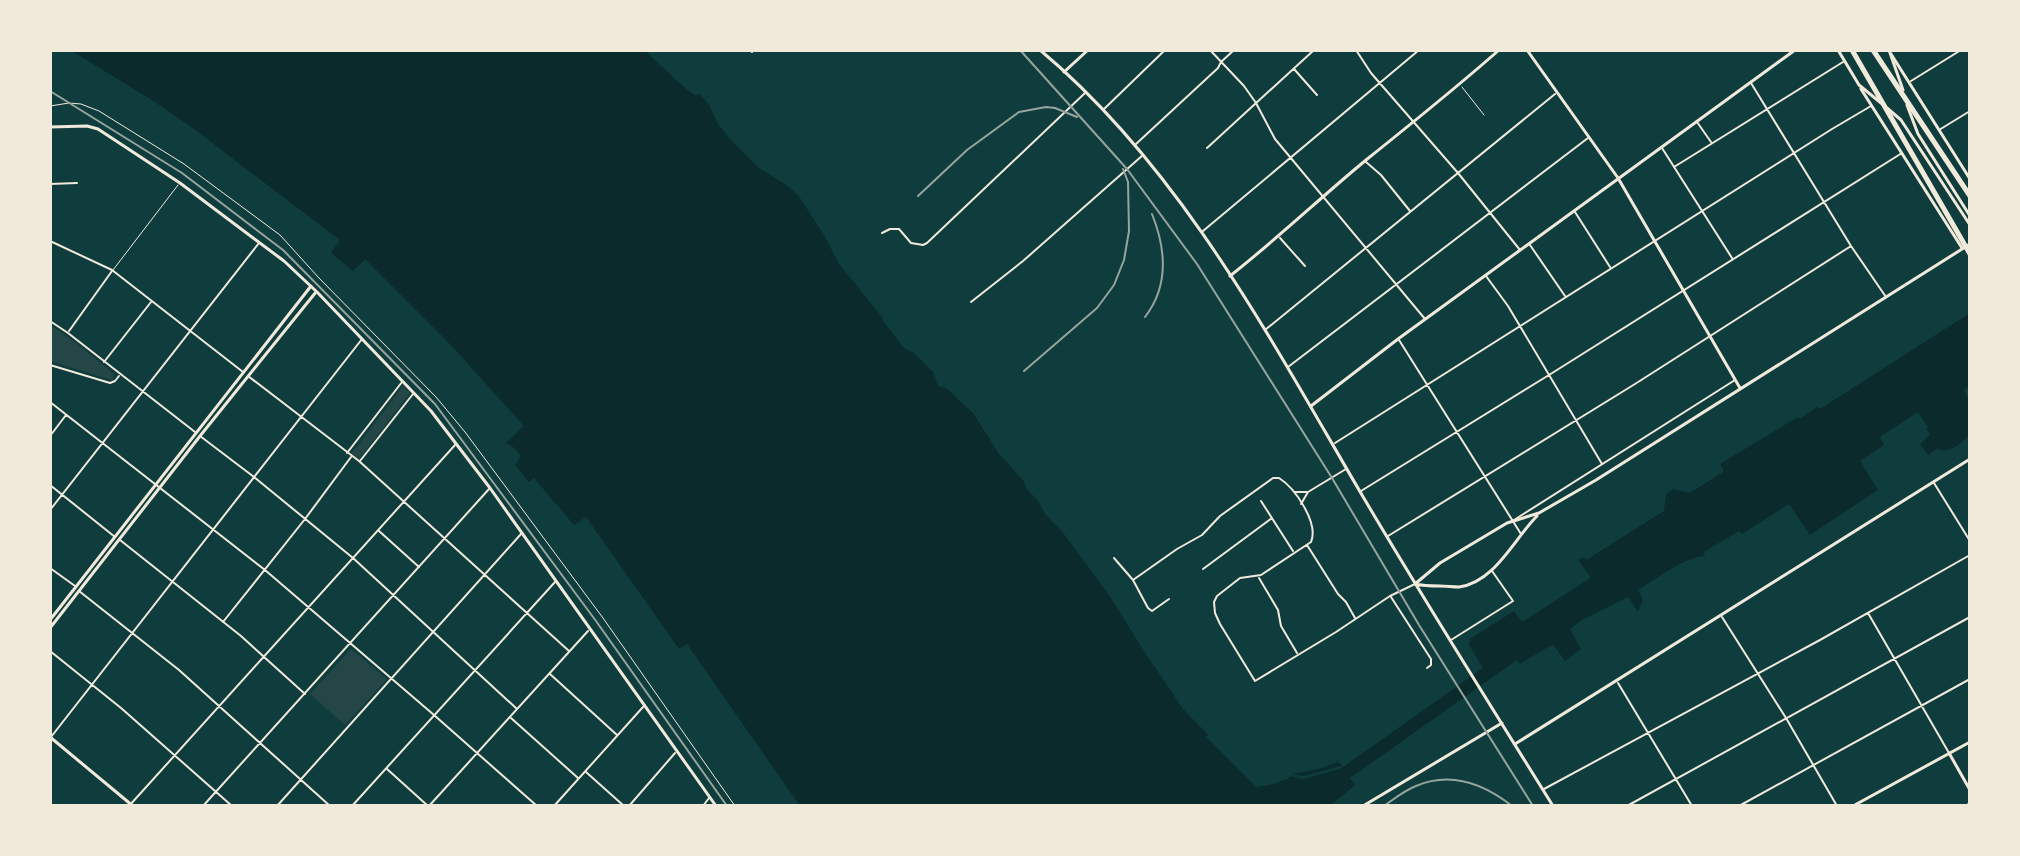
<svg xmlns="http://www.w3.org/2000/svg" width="2020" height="856" font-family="Signika,sans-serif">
  <rect width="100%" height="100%" fill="#0f3d3e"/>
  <path fill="#244646" d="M50,325L75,342L114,374L112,380L50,361Z
    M403,386L410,393L359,459L352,453Z
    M351,649L387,679L345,725L310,694Z"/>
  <path fill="#0a2a2b" d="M70,50H644L685,88L695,95L700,94L709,105L718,124L732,141L759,168L785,184L798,195L824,235L839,264L883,318V321L904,348L914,353L933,372L938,386L946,388L973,413L999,454L1023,480L1026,488L1038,501L1045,514L1061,530L1109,595L1142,648L1183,709L1258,786L1290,776L1292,772L1337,760L1343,767L1483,668L1469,645L1470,639L1514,611L1522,622L1589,579L1590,576L1578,560L1584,557L1586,560L1664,511L1666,494L1674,489L1690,493L1723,472V469L1720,464L1796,418H1801L1817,407L1820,409L1970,313V386L1964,390L1970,404V435C1960,443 1950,455 1937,449L1928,455L1920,444L1930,435L1926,428L1928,427L1918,412L1880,437L1884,445L1860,461L1878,490L1810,535L1789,504L1742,534L1739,531L1704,552L1705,556C1687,556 1654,580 1638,590L1643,600L1638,612L1628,597L1582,620L1570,629L1581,649L1565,661L1553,644L1520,664L1517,660L1350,778L1355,785L1330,806H800L687,644L679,649L586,517L574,525L534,478L529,482L515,465L521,456L513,447L506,443L524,426L448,342L365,259L353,271L331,253L340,240L190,126L152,100Z"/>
  <path fill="#0f3d3e" d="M1210,732L1251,777L1259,781L1285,773L1288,775V772L1291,771L1337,760L1338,762L1319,769L1292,774L1303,776L1341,766L1342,768L1308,778L1301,779L1290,776L1288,779L1270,785L1256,787L1206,737Z"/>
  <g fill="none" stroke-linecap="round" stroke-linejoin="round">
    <path stroke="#f1e9da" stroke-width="1" d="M1462,87L1484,115
      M50,106L69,103L81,104L99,111L184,164L280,235L319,278L436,397L465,432L603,618L735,806
      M113,270L178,185"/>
    <path stroke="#f1e9da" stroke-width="2" d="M750,50L752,52
      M1210,50L1244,86L1256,103L1275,139L1425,319
      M1356,50L1371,73L1458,173L1520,250
      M1294,69L1317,95
      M1911,81L1961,50
      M1751,83L1851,246L1886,297
      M1103,110L1165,50
      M1697,122L1711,142
      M1939,130L1970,111
      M1136,144L1218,68L1221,62L1234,50
      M1207,148L1314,50
      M1662,148L1732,258
      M1366,162L1381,175L1410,211
      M1674,167L1843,62
      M50,184L77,183
      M1575,212L1610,267
      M1203,231L1419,50
      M882,233L890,229H899L911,243L923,245L927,243L1085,93
      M1280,238L1305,266
      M50,241L112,270L243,372
      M1530,245L1565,296
      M1486,276L1508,306L1602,464
      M971,302L1023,261L1143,155
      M50,321L68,333L195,432
      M1265,330L1555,94
      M69,331L112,271
      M1399,340L1521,534
      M104,362L151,302
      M50,365L110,383L115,381L119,376
      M1288,367L1588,138
      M248,376L359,461L569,651
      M50,402L265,570L434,715L537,806
      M50,436L66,415
      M200,436L254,477L353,558L517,709
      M1335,443L1832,129L1871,106
      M347,453L402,382
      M360,461L413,394
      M1934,483L1970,541
      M50,485L115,537
      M1361,491L1549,375L1902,153
      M1295,492H1308L1301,504
      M1308,492L1346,469
      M1261,501L1293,551
      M50,510L259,243
      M1514,520L1735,380
      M379,531L419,567
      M1388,536L1635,384L1851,246
      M120,540L241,636L305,694
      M1307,545L1338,594L1346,602L1355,618
      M1114,558L1133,580L1148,608L1152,611L1169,599
      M50,568L75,586
      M1203,569L1272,518
      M1259,578L1278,610L1281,626L1297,653
      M1133,580L1177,549L1202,535L1220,516L1273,478H1279C1295,488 1319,523 1311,542L1261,575L1240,578L1217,596L1214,602L1215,613L1220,624L1255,681L1336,632L1390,596L1415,584
      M79,591L179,670L330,806
      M1391,597L1431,659V665L1427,668
      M1868,613L1949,753
      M1722,617L1786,718L1837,806
      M223,622L305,519L351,457
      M1451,640L1513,601L1492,571
      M50,651L121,708L232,806
      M550,674L617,735
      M1618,683L1692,806
      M511,718L578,778
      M51,737L362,339
      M387,769L428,806
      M586,772L624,806
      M1544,789L1820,640L1970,555
      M129,806L455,445
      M203,806L489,489
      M277,806L521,534
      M352,806L555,582
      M429,806L588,631
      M554,806L643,707
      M629,806L675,753
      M703,806L709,798
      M1627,806L1970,617
      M1739,806L1970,679
      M1965,806L1970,803"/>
    <path stroke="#f1e9da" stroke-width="3" d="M1527,50L1618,178L1740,388
      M1891,54L1970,179
      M1064,72L1088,50
      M1861,89L1962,248
      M50,127L87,126L98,129L180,183L284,261L317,292L431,411L490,488L716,806
      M1230,276C1277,239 1320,198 1366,160C1411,124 1456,88 1499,50
      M1311,406L1398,339L1795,50
      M50,620L311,286
      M50,628L200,436L316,292
      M50,737L133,806
      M1949,753L1970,790
      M1853,806L1970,742"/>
    <path stroke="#f1e9da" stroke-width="3" d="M1040,50C1180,167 1271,340 1362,495C1424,600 1489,703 1553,806
      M1838,50L1859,85L1881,103
      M1889,50L1903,90
      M1907,105L1918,134L1970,216
      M1887,108L1901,120L1970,225
      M1415,584L1440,563L1507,523L1539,513L1596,480L1970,244
      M1415,584C1424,586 1431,586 1440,586C1446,586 1453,587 1459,587C1495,582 1514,539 1537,516
      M1515,744L1970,459
      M1363,806L1502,723"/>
    <path stroke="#f1e9da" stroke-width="5" d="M1852,50L1970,254
      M1873,50L1970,196"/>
    <path stroke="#97a49c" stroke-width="2" d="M1020,50L1127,169L1197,264L1332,478L1419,625L1533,806
      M50,91L182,173L283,250L435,404L596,621L727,806
      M918,196L967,150L1019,112L1046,107L1055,108L1077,117
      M1145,317C1169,286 1166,249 1152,214
      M1024,371L1097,308L1114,285L1124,260L1129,231L1128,182L1123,169
      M1384,806C1394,799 1405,790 1416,786C1451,771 1484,784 1512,806"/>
  </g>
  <rect width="2020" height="856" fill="none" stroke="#f1e9da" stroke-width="104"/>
</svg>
